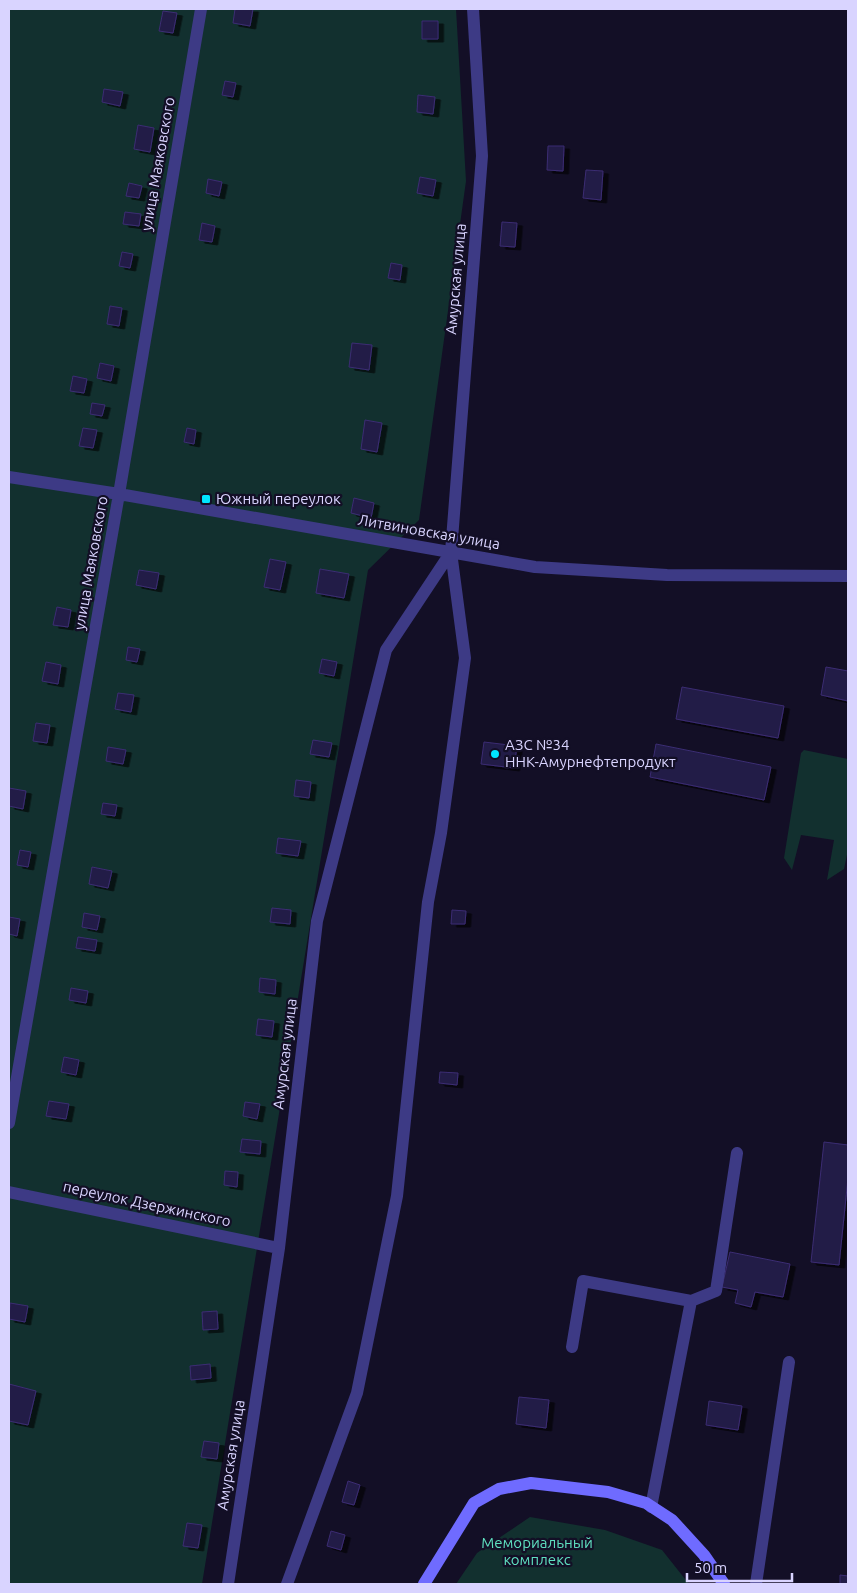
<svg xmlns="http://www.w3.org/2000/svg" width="857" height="1593" font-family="Ubuntu,sans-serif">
  <defs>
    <filter id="shadow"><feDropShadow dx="5.5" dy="3" stdDeviation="0" flood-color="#0009"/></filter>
  </defs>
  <rect width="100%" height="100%" fill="#130f26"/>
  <path fill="#12302f" d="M9,9H456L466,181L419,520L368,570L202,1584H9Z
    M804,750L848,759V850L844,869L827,880L834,840L801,835L792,870L784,858L801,753Z
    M530,1517L605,1530L662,1550L689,1584H456L477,1553Z"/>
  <path fill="#241b47" stroke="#3b2d73" filter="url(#shadow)" d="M235,9H253L250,26L233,23Z
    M163,11L177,13L173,33L159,31Z
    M422,21H438V39H422Z
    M225,81L236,83L233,97L222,95Z
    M104,89L123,92L120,106L102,102Z
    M418,95L435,97L433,114L417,112Z
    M138,125L154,128L150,152L134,149Z
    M548,146H564L563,171L547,170Z
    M586,170L603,171L601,200L583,198Z
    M420,177L436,180L433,196L417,193Z
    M208,179L222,182L219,196L206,193Z
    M129,183L142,186L139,198L126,196Z
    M125,212L141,214L139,226L123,224Z
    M502,222L517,223L515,247L500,246Z
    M202,223L215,226L212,242L199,240Z
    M122,252L133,254L130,268L119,266Z
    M391,263L402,265L400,280L388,278Z
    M110,306L122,308L119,326L107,324Z
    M352,343L372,345L369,370L349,367Z
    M100,363L114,366L111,381L97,378Z
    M73,376L87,379L84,393L70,391Z
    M92,403L105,405L102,416L90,414Z
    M365,420L382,423L377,452L361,449Z
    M83,428L97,430L93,448L79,446Z
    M187,428L196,430L194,444L184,442Z
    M354,498L374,503L371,518L351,513Z
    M270,559L286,562L280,590L264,587Z
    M320,569L349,574L344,598L316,593Z
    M139,570L159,573L156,589L136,585Z
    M57,607L71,610L68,627L53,625Z
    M128,647L140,649L137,662L126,660Z
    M322,659L337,662L334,676L319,673Z
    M46,662L61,665L58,684L42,681Z
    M826,667L848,671V701L821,695Z
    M682,687L784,706L778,738L676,719Z
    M118,693L134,695L131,712L115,709Z
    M36,723L50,725L47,743L33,741Z
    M313,740L332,743L329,757L310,754Z
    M484,742L517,746L514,768L481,764Z
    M656,744L771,767L764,800L650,777Z
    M108,747L126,750L123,764L106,761Z
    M296,780L311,782L309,798L294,796Z
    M9,788L26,791L23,809L9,806Z
    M103,803L117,805L115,816L101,814Z
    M278,838L301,841L298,856L276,853Z
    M20,850L31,852L28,867L17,865Z
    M92,867L112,871L108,888L89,884Z
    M272,908L291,910L290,924L270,922Z
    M452,910L466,911L465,924H451Z
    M84,913L100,916L97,930L82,927Z
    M9,917L20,919L17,936L9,934Z
    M78,937L97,940L95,951L76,948Z
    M260,978L276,980L275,994L259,992Z
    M71,988L88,991L86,1003L69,1000Z
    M258,1019L274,1021L272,1037L256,1035Z
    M64,1057L79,1060L76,1075L61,1072Z
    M440,1072L458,1073L457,1085L439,1083Z
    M49,1101L69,1104L66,1119L46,1116Z
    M245,1102L260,1104L257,1119L243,1116Z
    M242,1139L261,1141L260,1154L240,1152Z
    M824,1142L848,1145V1178L839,1265L811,1262Z
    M225,1171L238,1172L237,1187L224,1185Z
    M730,1252L790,1264L783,1297L755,1292L751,1307L735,1303L738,1290L722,1287Z
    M10,1303L28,1306L25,1322L9,1319Z
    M217,1311L218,1329L203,1330L202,1312Z
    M210,1364L211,1378L191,1380L190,1366Z
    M9,1384L36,1391L28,1425L9,1421Z
    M519,1397L549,1400L546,1428L516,1424Z
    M709,1401L742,1406L738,1430L706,1425Z
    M204,1441L219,1443L217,1459L201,1457Z
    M348,1481L360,1485L354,1505L342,1502Z
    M187,1523L202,1525L198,1548L183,1546Z
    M331,1531L345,1535L341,1550L327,1546Z
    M840,1575L848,1576V1584H840Z"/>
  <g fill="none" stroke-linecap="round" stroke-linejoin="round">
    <path stroke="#3d3a85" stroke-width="12" d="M9,477L119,494L535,567L667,575L848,576
      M9,1123L119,494L201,9
      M9,1192L279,1248
      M691,1301L716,1291L737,1153
      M572,1347L583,1281L691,1301L651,1507
      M228,1584L279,1248L317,921L386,650L451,552
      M287,1584L357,1393L397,1196L428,902L441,833L465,658L451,552L482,156L473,9
      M756,1584L789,1362"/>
    <path stroke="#6f6bff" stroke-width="12" d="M424,1584L474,1503L499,1489L531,1483L608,1492L646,1503L672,1520L704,1555L724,1584"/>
  </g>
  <g fill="#00e5ff" stroke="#130f26" stroke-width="2">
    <rect x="201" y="494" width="10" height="10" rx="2.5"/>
    <circle cx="495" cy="754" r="5"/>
  </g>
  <g text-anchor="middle" stroke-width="4.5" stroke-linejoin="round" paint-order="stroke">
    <g font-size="15" fill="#d9d4ff" stroke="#130f26">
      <text transform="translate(158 164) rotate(-80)" y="5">улица Маяковского</text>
      <text transform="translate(456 279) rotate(-85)" y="5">Амурская улица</text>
      <text transform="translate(429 532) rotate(10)" y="5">Литвиновская улица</text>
      <text transform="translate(91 563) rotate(-80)" y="5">улица Маяковского</text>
      <text transform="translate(285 1054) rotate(-83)" y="5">Амурская улица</text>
      <text transform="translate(147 1204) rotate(12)" y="5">переулок Дзержинского</text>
      <text transform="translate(231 1455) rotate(-81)" y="5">Амурская улица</text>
    </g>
    <g font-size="15" fill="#d9d4ff" stroke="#130f26" text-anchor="start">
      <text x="216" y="504">Южный переулок</text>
      <text x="505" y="750">АЗС №34<tspan x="505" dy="17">ННК-Амурнефтепродукт</tspan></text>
    </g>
    <g font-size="15" fill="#5fe0c0" stroke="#130f26">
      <text x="537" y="1548">Мемориальный<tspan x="537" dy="17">комплекс</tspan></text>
    </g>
  </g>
  <rect width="857" height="1593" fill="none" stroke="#d9d4ff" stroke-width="20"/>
  <path d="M687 1573v8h105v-8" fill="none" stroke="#d9d4ff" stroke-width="2.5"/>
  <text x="694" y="1573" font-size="15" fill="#d9d4ff" stroke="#130f26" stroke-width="4" paint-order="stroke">50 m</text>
</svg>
